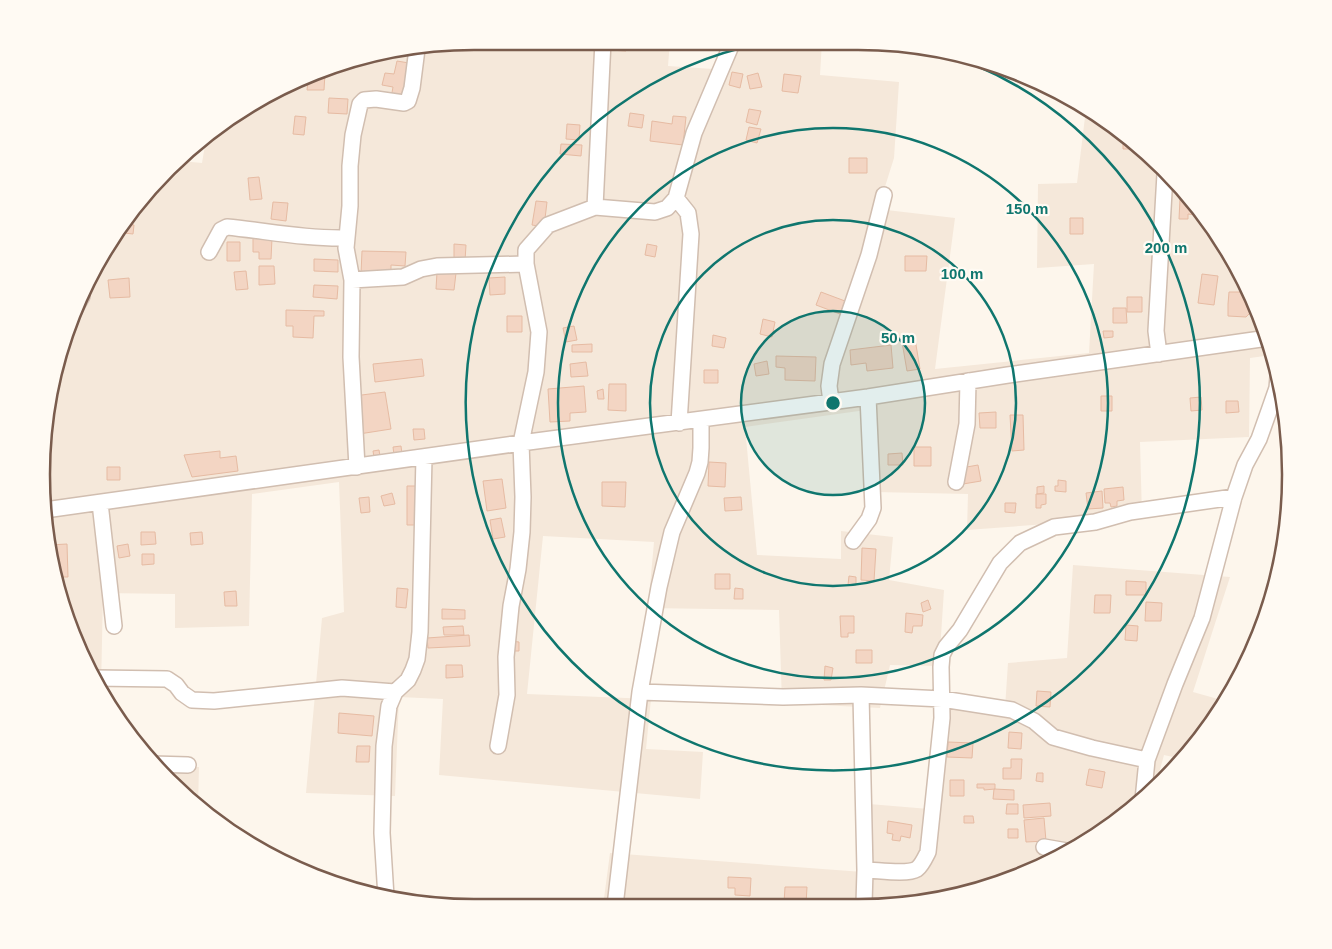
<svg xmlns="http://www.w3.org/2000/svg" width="1332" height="949" font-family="Arial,sans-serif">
  <rect width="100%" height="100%" fill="#fdf6ec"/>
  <path fill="#f5e8da" d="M475,41H670L668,66L713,69L723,41H822L820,75L899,82L894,158L878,209L955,218L935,369L1089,353L1094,264L1037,268L1038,184L1077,183L1086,109L1183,189L1233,258L1268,335L1272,355L1250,358L1249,437L1140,442L1142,517L967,530L968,494L875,492L866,410L745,427L757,555L841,559V531L893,537L889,580L944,590L939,666L890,665L880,708L782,703L779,610L648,608L654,542L543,536L527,694L651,699L646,749L703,752L700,799L439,775L443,699L399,697L395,796L306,793L322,618L344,612L339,482L252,494L249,626L175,628V594L103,593L101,689L86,666L45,531V418L74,308L149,189L181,161L202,163L206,139L234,114L362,56Z
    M1073,565L1230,577L1193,692L1225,701L1201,738L1182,759L1164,755L1155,788L1143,800L1049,863L914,904L603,906L610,853L863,872L869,804L929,809L936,703L1005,708L1008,663L1067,658Z
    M154,765L199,767L198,806Z"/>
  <path fill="#f3d5c3" stroke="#e6bba3" d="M522,41H543V44Z
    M609,41H627L626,51L609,50Z
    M397,61L409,63L402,100L391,98L393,87L382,85L385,73L394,74Z
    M732,72L743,74L740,88L729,85Z
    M325,73L324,90H307L308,81Z
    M758,73L762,87L750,89L747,76Z
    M784,74L801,76L798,93L782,91Z
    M329,98L348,99L347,114L328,113Z
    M749,109L761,111L757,125L746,122Z
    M630,113L644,115L642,128L628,126Z
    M295,116L306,117L304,135L293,134Z
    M673,116L686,117L683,145L650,141L652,121L672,124Z
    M567,124L580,125L579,140L566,139Z
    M749,127L761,129L757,143L746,140Z
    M1123,140L1135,149H1123Z
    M561,144L582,145L581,156L560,154Z
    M849,158H867V173H849Z
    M259,177L262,199L250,200L248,178Z
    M1180,199H1191L1195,205V215L1188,214V219H1179Z
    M536,201L547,202L544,227L532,225Z
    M273,202L288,203L286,221L271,219Z
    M1070,218H1083V234H1070Z
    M127,224L134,225L133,234L124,233Z
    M253,238H272L271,259H259V252H253Z
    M227,242H240V261H227Z
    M454,244L466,245L465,261L454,264Z
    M647,244L657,246L655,257L645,255Z
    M362,251L406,252L405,266L391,265V275L361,274Z
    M905,256H927L926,271H905Z
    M314,259L338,260V272L314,271Z
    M259,266H274L275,284L259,285Z
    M246,271L248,289L236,290L234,272Z
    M437,272L456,273L454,290L436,289Z
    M1202,274L1218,276L1214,305L1198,303Z
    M505,277V294L490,295L489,278Z
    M129,278L130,297L110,298L108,280Z
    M314,285L338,286L337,299L313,297Z
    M821,292L845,301L840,314L816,305Z
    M1229,292H1241L1246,297L1249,303L1250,313L1246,317L1228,316V304Z
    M1127,297H1142V312H1127Z
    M1113,308H1126L1127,323H1113Z
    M286,310L324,311V316H314L313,338L293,337V326H286Z
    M507,316H522V332H507Z
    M763,319L775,322L772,337L760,334Z
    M574,326L577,340L566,342L563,328Z
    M1103,331H1113V337L1104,338Z
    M713,335L726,338L724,348L712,346Z
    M915,339L920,369L907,371L902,342Z
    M592,344V352H572V345Z
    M891,345L893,368L867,371L866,363L851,365L850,350Z
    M776,356L816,357L815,381L785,380V368L776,367Z
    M422,359L424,376L375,382L373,364Z
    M767,361L769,374L756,376L754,364Z
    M586,362L588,376L571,377L570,364Z
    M704,370H718V383H704Z
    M609,384H626V411L608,410Z
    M584,386L586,412L570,413V421L550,422L548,389Z
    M603,389L604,399H598L597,391Z
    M385,392L391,429L359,434L354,396Z
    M1101,396H1112V411H1101Z
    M1201,397L1202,410L1191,411L1190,398Z
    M1226,401H1238L1239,412L1226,413Z
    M996,412V428H980L979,413Z
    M1010,415H1023L1024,450L1012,451Z
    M413,429H424L425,439L414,440Z
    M45,444H50L48,462L45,461Z
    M401,446L402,454L394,455L393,447Z
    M914,447H931V466H914Z
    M379,450L380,456L374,457L373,451Z
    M220,451V458L236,456L238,471L192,477L184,455Z
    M902,453L903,465H888V454Z
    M709,462L726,463L725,487L708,486Z
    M978,465L981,481L963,484L961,468Z
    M107,467H120V480H107Z
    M502,479L506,508L487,511L483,481Z
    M1058,480L1066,481V492L1055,491V486H1058Z
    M602,482H626L625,507L602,506Z
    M407,486H418V525H407Z
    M1044,486V493L1037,494V487Z
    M1123,487L1124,500L1117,501V506L1111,507L1110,503H1105L1104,489Z
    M1102,491L1103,508L1088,509L1086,493Z
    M392,493L395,504L384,506L381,496Z
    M1036,494H1046V504L1041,505V508H1036Z
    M369,497L370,512L361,513L359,498Z
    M741,497L742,510L725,511L724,498Z
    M1005,503H1016L1015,513L1005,512Z
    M501,518L505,537L493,539L490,520Z
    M141,532H155L156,544L141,545Z
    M202,532L203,544L191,545L190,533Z
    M67,544L68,577H59L49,545Z
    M128,544L130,556L119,558L117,546Z
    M862,548L876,549L874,581L861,580Z
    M142,554H154V564L142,565Z
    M715,574H730V589H715Z
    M849,576L856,577V585H848Z
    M1126,581L1146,582V595H1126Z
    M397,588L408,589L406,608L396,607Z
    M735,588L743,589V599H734Z
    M236,591L237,606H225L224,592Z
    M1095,595H1111L1110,613H1094Z
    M928,600L931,609L923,612L921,603Z
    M1146,602L1162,603L1161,621H1145Z
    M442,609L465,610V619H442Z
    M906,613L923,615L922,626H913L912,633L905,632Z
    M840,616H854V633H848V637H841Z
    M1126,625L1138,626L1137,641L1125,640Z
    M463,626L464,635H444L443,627Z
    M469,635L470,646L428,648L427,638Z
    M510,641L519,642V651H509Z
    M856,650H872V663H856Z
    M446,665H462L463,677L446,678Z
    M825,666L833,668L831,680H824Z
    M1037,691L1051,692L1050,707L1036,706Z
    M339,713L374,716L372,736L338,733Z
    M1009,732L1022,733L1021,749L1008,748Z
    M948,742L973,743L972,758L947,757Z
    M357,746H370L369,762H356Z
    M1011,759H1022L1021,779H1003V768H1011Z
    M1089,769L1105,772L1102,788L1086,785Z
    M1037,773H1043V782L1036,781Z
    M950,780H964V796H950Z
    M977,784H995V789L984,790V788H977Z
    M994,789L1014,790V800L993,799Z
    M1050,803L1051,816L1024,818L1023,805Z
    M1007,804H1018V814H1006Z
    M964,816H973L974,823H964Z
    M1044,818L1046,841L1026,842L1024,820Z
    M888,821L912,825L910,838L901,836L900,841L892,840L893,834L887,833Z
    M1008,829H1018V838H1008Z
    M728,877L751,878L750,896L735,895V888H728Z
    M785,887H807L806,904L784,903Z"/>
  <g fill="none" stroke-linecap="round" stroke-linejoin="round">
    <defs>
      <path id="minor" d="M676,198L688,213L691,234L679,423
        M595,207L655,212L667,208L676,198L694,133L733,41
        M209,252L221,230L227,227C267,231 307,239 347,238
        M352,280L403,277L421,269L437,266L526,264
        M73,312L82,296
        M1159,354L1156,331L1165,174
        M831,402L829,386L832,364L869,255L884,195
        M357,467L351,357L352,280L346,248L350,206V166L353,135L360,104L364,100L376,99L404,103L408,101L412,88L417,49
        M956,482L967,424L968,381
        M100,503L114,626
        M45,510L521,443L868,397L1008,375L1268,338
        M853,541L869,519L873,508L868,397
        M94,678L167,679L176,685L182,693L192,700L214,701L342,688L395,692
        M640,692L783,697L861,695L942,699L1012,710L1034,721L1053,737L1092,748L1147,760
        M861,695L865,870L864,904
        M498,746L507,695L506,657L511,606L518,569L522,532L523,497L521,443L536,372L539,332L526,264V250L548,225L595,207L603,41
        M152,764L188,765
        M1143,800L1147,760L1175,684L1202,618L1234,497L1245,465L1259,439L1270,408L1277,388L1278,377
        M1044,847L1067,851
        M865,870C877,870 907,875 917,869C922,865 925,858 928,852L942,718L941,667L942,655L946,647L960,630L1000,563L1020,543L1054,527L1095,522L1130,512L1234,497
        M386,897L382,833L384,746L389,706L395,692L408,680L413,670L417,659L420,632L424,457
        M615,906L640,692L659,587L672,532L697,473L700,462L701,448V420"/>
    </defs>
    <use href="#minor" stroke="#d1beb0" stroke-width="18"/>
    <use href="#minor" stroke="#fff" stroke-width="15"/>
  </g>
  <circle cx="833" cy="403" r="92" fill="#0f766e" fill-opacity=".12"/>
  <g fill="none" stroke="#0f766e" stroke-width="2.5">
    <circle cx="833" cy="403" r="92"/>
    <circle cx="833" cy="403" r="183"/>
    <circle cx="833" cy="403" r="275"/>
    <path d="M928 49A367 367 0 1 1 769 42"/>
  </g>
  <path d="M0 0H1332V949H0ZM474 50H858A424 424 0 0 1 1282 474V475A424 424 0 0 1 858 899H474A424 424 0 0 1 50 475V474A424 424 0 0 1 474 50Z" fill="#fffaf3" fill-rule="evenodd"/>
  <path fill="none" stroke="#7a5c4d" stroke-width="2.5" d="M474 50H858A424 424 0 0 1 1282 474V475A424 424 0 0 1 858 899H474A424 424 0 0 1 50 475V474A424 424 0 0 1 474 50Z"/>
  <circle cx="833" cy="403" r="8" fill="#0f766e" stroke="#fffaf3" stroke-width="2.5"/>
  <g font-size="15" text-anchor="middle" font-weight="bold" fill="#0f766e" stroke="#fffaf3" stroke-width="4.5" stroke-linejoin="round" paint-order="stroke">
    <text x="1027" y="214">150 m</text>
    <text x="1166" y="253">200 m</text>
    <text x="962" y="279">100 m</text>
    <text x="898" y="343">50 m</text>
  </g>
</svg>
